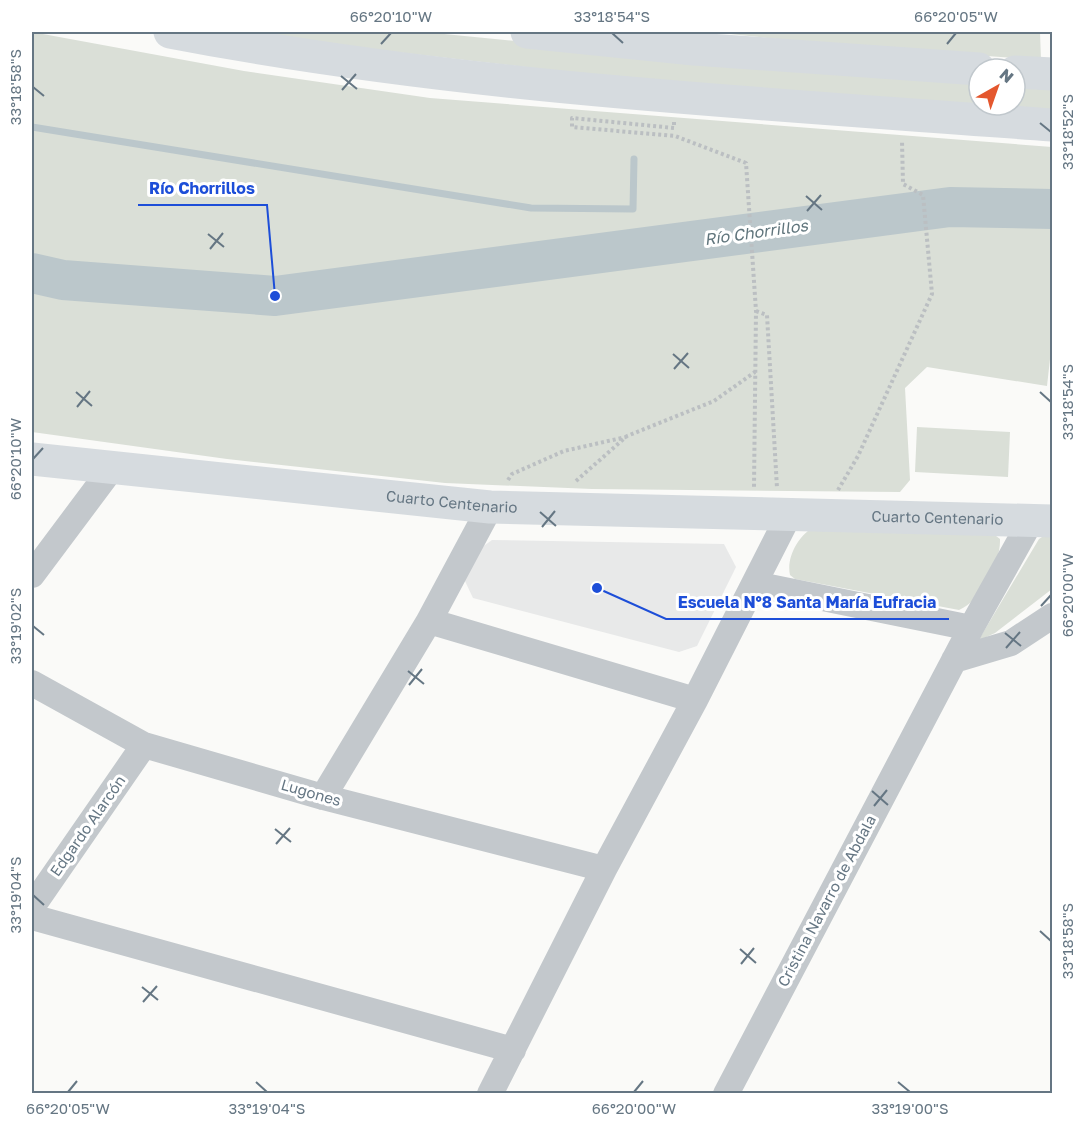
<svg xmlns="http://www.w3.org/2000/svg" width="1084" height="1125" font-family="'Golos Text',sans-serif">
  <rect width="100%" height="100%" fill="#fafaf8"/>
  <path fill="#e8e9e9" d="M492,540L724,544L736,567L697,646L679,652L473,598L464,579L478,550Z"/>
  <path fill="#dadfd7" d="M32,32L244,71L430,98L1052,147V341L1047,386L927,367L905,388L910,480L900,492L592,489L445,483L227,459L32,432Z
    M225,32H424L706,60L979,80V105H1015V83L1052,85V113L688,86Z
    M710,32H1040L1041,60L835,45Z
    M917,427L1010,432L1008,477L915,472Z
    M814,527L991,532L1000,539C1001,562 981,601 959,610L795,579L790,575C786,557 799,535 814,527Z
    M1048,533L1052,534V589L995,633L978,641L1039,539Z"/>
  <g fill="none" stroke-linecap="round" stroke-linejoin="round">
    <path stroke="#bbc7cb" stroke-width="7" d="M32,127L531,208L633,209L634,159"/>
    <path stroke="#bbc7cb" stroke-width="40" d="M32,273L63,280L275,296L950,207L1052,209"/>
    <path stroke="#bbbfc2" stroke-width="4" stroke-dasharray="3 3" stroke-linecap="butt" d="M674,122V128L572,118V127L675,136L746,163L756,311L754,487
      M756,311L767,315L777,488
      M508,480L512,474L564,451L626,437
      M576,481L627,436L714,401L755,372
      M838,490L858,456L932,294L923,195L903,184L902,141"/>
    <path stroke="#c3c8cc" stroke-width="26" d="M32,575L112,468
      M754,584L971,628
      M429,621L695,700
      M954,660L1011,643L1052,616
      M32,683L144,745L323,797L604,869
      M323,797L429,621L490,507
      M32,907L144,745
      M32,917L513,1050
      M490,1094L604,869L695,700L789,515
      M726,1094L971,628L1032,519"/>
    <path stroke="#d6dbdf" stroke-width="33" id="s1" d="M32,459L490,507L1052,521"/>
    <path stroke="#d6dbdf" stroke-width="33" d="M170,32C460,88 758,103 1052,125
      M527,32L694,49L979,69
      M1015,72L1052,74"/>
  </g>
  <path fill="none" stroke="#657683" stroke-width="2" d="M612,33L623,43M381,44L391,33M947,44L956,33M341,76L357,89M33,87L44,96M342,90L356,74M1040,123L1051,132M806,196L822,210M807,211L821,195M208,234L224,247M210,249L223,233M673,354L689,368M674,369L688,353M76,392L92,406M1040,392L1051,402M77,407L90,391M33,459L43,448M540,512L556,526M542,527L555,511M1041,606L1051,595M33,626L44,635M1005,633L1021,646M1006,648L1020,632M408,671L424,684M409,685L422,669M872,791L888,805M874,806L887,790M275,829L291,842M276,844L290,828M33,895L44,905M1040,931L1051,941M740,949L756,963M741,964L754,948M142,987L158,1000M143,1002L157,986M256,1082L267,1092M898,1082L910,1092M68,1092L77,1081M634,1092L643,1081"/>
  <g text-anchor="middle" stroke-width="6" stroke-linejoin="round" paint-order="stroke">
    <g font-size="15" fill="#657683" stroke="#fff">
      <text dy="5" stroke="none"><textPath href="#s1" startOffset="422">Cuarto Centenario</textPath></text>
      <text dy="5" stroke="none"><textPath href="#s1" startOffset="908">Cuarto Centenario</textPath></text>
      <text transform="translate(311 793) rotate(16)" y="5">Lugones</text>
      <text transform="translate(88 826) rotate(-55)" y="5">Edgardo Alarcón</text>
      <text transform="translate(827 901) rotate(-62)" y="5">Cristina Navarro de Abdala</text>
    </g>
    <g font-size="16" font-style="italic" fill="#60757c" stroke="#fff">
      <text transform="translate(756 232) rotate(-8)" y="6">Río Chorrillos</text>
    </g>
  </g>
  <path fill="none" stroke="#1d4ed8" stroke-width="2" d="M275 296L267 205H138M597 588L666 619H949"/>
  <g fill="#1d4ed8" stroke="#fff" stroke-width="2">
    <circle cx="275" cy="296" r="6"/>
    <circle cx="597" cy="588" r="6"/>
  </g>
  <g font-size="16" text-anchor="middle" font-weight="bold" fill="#1d4ed8" stroke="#fff" stroke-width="6" stroke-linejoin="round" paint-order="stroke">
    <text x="202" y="194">Río Chorrillos</text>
    <text x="807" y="608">Escuela N°8 Santa María Eufracia</text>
  </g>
  <rect width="1084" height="1125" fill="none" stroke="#ffffff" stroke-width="66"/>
  <g transform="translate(997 87) rotate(40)"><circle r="28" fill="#ffffff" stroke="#c1c8cd" stroke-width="1.5"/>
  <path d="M0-4.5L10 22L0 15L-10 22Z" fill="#e4572e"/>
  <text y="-9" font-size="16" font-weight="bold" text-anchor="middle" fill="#657683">N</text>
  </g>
  <rect x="33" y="33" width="1018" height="1059" fill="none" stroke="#657683" stroke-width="2"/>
  <g font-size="15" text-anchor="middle" fill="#657683">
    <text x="391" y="22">66°20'10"W</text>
    <text x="612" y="22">33°18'54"S</text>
    <text x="956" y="22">66°20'05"W</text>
    <text transform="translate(16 87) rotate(-90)" y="5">33°18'58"S</text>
    <text transform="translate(1068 132) rotate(-90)" y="5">33°18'52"S</text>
    <text transform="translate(1068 402) rotate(-90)" y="5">33°18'54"S</text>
    <text transform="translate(16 459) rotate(-90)" y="5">66°20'10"W</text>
    <text transform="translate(1068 595) rotate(-90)" y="5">66°20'00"W</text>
    <text transform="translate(16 626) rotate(-90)" y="5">33°19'02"S</text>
    <text transform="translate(16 895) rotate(-90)" y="5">33°19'04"S</text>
    <text transform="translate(1068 941) rotate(-90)" y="5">33°18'58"S</text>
    <text x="68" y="1114">66°20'05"W</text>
    <text x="267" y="1114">33°19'04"S</text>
    <text x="634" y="1114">66°20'00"W</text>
    <text x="910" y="1114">33°19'00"S</text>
  </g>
</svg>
